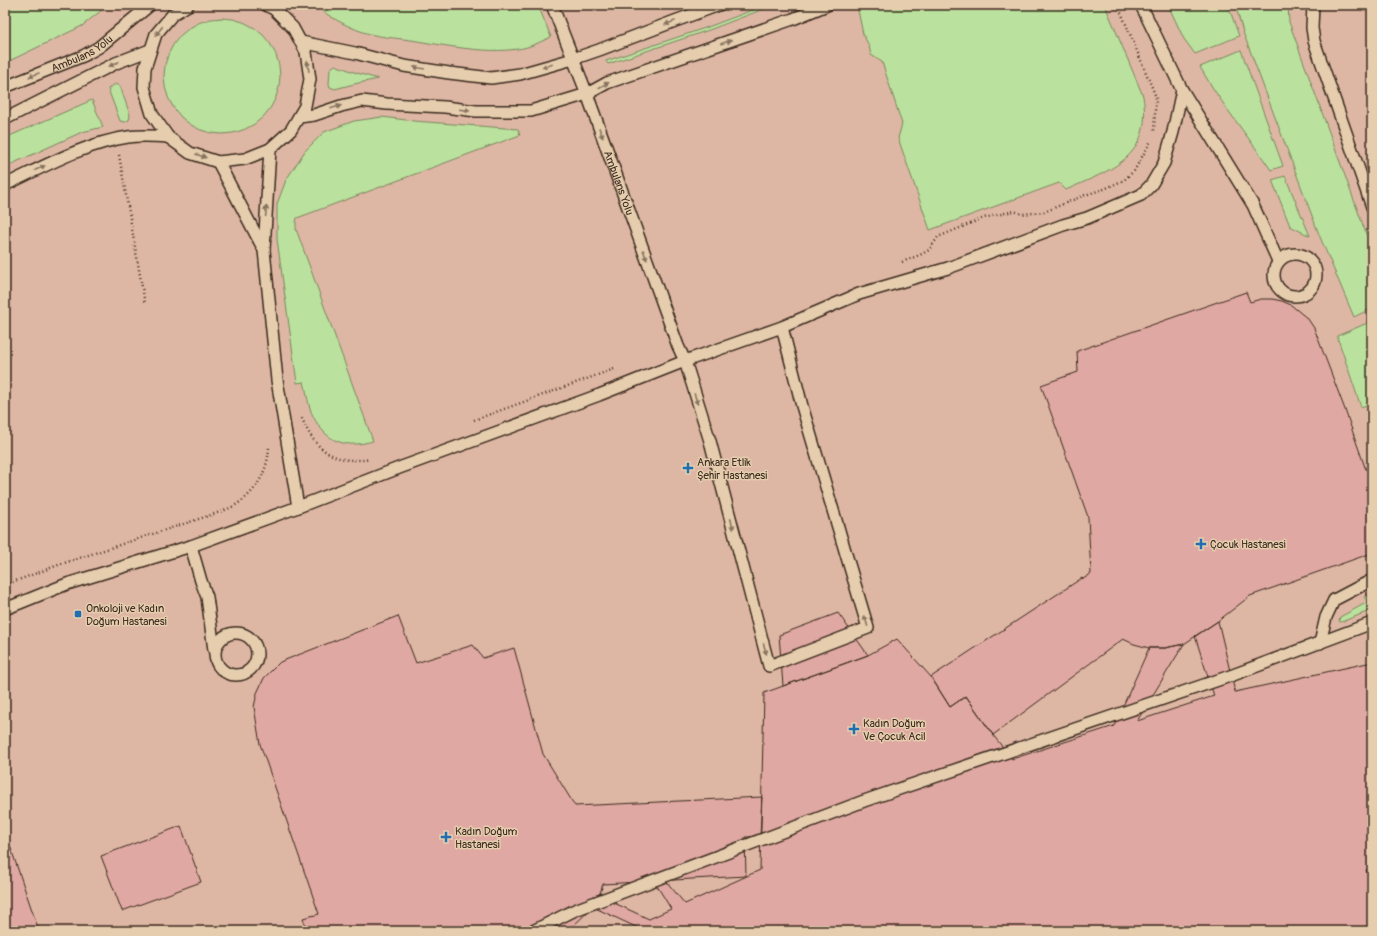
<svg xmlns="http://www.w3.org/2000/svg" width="1377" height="936" font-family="Pangolin,sans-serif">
  <rect width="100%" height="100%" fill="#e7c4ad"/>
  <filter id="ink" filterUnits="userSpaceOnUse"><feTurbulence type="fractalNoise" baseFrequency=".025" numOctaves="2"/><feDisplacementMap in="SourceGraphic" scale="8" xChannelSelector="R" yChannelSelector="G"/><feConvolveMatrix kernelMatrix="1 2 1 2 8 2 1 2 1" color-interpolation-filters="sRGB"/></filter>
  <g filter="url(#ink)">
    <path fill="#deb6a4" d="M5,5H1372V931H5Z"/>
    <path fill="#bae19d" stroke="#7a865e" d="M5,5H108L82,26L5,63Z
      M315,5H538L551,37C540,42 529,48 517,49C486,54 442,45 411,40C395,38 378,37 363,32C346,26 329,17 315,5Z
      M766,5H774L709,30L608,64L606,61L708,27Z
      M867,5H1105L1143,96C1153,158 1112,169 1066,190L1059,183L930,230L898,138L902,124L882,62L871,55L869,46L863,34L858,10Z
      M1168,5H1228L1239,36L1195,54L1184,39Z
      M1237,5H1288L1289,22L1372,250V308L1354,317L1320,237L1243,32L1237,11Z
      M164 76a58 58 0 1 1 116 0a58 58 0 1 1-116 0Z
      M1241,50L1283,166L1271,170C1248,136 1221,104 1200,67Z
      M335,65L354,72L378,79L354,84L335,89L330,87L329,84L330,69Z
      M116,84L120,86L130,115L129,120L125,122L120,121L108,89L112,86Z
      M92,100L103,127L82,132L5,167V138Z
      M382,117L414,121L518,129L520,135L297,218L296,223V229L373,441C345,449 326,442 313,416C308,406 307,393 304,382L297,383L277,239V204L286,180L305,151L324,132L354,121Z
      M1285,176L1310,236L1290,226L1272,180Z
      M1372,321V403L1361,407L1337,336Z
      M1372,593V610L1341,622L1339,621L1340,617L1368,602L1364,597Z"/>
    <path fill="#e0a8a2" stroke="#3b2a1e" d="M1246,292L1250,302L1261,299H1272L1282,301L1291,305L1308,319L1314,328L1344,407L1366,470L1372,467V510L1370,511L1372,515V553L1250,596L1218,621L1184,644L1165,648H1149L1134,644L1123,639L993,735L966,696L950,707L931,677L1082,578L1083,579L1091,574L1088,517L1041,385L1078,372L1077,351Z
      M838,613L868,655L783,686L779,635Z
      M398,616L416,663L473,645L483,658L514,648L543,754L575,806L762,797L760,837H745L746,876L603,884L599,896L593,907L573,926L564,931H307L303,918L319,914L260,744L254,707L257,693L264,678L280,662Z
      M1218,621L1235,692L1372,662V868L1366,870L1372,885V931H631L638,928L593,907L599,896L649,919L671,909L654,881H666L685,904L760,870L764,693L868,655L897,639L931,677L950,707L966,696L993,735L1012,759L1114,726L1149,648H1165L1184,644L1137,721L1214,696L1195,636Z
      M181,826L201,882L122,911L101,856Z
      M5,831L39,931H5Z"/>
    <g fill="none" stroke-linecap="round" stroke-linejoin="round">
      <defs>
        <g id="lane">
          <path d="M188,5L173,14L156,34L145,68L144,87L152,114L168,137L190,153L218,162L245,159L270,149L291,130L305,106L310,79L306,52L293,28L274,9L266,5"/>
          <path id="s1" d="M552,5L587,94L678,346L685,361L710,441L769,666L868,628L802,406L782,327"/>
          <path d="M1313,5L1312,28L1314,41L1372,207"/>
          <path d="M301,42L355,53L404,66L449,73L491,78L520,74L573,59L599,50L675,21L719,5"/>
          <path id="s2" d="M5,87L83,56L99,47L150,5"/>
          <path d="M1182,90L1253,205L1278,261"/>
          <path d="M299,117L314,115L341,106L362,101L387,104L445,107L476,111H531L587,94L607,83L793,19L827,5"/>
          <path d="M5,119L116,63L150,50"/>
          <path d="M270,149L264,250L277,380L298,507"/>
          <path d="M218,162L264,250"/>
          <path d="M5,185C43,167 86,143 128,137C141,135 155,136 168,137"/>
          <circle cx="1295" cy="275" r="21"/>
          <path d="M191,546L201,581L207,597L214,650"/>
          <path d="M5,609L67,584L191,546L298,507L399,468L599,395L685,361L782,327L859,294L948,268L1063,225L1087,218L1141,195L1151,185L1164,163L1173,132L1182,90L1141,5"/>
          <circle cx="236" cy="654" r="21"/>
          <path d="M1320,643L1326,617L1334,600L1372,580"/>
          <path d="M533,931L575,910L864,801L1233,675L1372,623"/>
        </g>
      </defs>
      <use href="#lane" stroke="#3b2a1e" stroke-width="14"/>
      <path stroke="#3b2a1e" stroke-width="2.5" stroke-dasharray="1 3" stroke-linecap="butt" d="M1118,5L1156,97L1154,131
        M119,155L145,304
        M902,262L922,254L929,250L938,237L984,218L1014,211L1022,214L1044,212L1085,195L1104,189L1124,180L1134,171L1151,141
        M302,418C312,444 328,461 358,460C362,460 365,460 370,459
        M474,420L614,369
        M5,585L61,564L214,514C223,511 232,508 240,502C258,490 269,467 269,445"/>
      <use href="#lane" stroke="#e5cdae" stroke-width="11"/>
    </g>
    <defs><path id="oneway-solid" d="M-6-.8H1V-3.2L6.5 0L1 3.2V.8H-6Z"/></defs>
    <g fill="#88735f">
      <use href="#oneway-solid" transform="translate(670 23) rotate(159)"/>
      <use href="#oneway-solid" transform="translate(159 31) rotate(128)"/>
      <use href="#oneway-solid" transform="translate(726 42) rotate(-19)"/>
      <use href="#oneway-solid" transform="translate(114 64) rotate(154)"/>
      <use href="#oneway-solid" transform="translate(308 66) rotate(-99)"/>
      <use href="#oneway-solid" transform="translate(547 66) rotate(164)"/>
      <use href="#oneway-solid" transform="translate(419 68) rotate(-170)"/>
      <use href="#oneway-solid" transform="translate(34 75) rotate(158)"/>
      <use href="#oneway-solid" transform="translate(604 85) rotate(-27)"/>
      <use href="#oneway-solid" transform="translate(336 107) rotate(-18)"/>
      <use href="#oneway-solid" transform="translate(465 110) rotate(7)"/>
      <use href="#oneway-solid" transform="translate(601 133) rotate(70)"/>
      <use href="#oneway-solid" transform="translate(201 156) rotate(19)"/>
      <use href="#oneway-solid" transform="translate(40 168) rotate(-25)"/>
      <use href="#oneway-solid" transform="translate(266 211) rotate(-86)"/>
      <use href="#oneway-solid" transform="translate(645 255) rotate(70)"/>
      <use href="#oneway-solid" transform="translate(696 399) rotate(72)"/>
      <use href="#oneway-solid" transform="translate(732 524) rotate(75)"/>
      <use href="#oneway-solid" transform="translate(866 621) rotate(-107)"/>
      <use href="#oneway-solid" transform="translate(765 649) rotate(75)"/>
    </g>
  </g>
  <g fill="#1f6fb2" stroke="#e5cdae" stroke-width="1.5">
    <path d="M686 462h4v4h4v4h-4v4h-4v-4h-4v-4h4z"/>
    <path d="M1199 538h4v4h4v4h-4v4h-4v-4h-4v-4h4z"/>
    <rect x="74" y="610" width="8" height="8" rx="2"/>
    <path d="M852 723h4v4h4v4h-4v4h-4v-4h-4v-4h4z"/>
    <path d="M444 831h4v4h4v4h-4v4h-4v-4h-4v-4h4z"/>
  </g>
  <g text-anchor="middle" stroke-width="3" stroke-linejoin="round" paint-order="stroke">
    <g font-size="11" fill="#3b2a1e" stroke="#e5cdae">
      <text dy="4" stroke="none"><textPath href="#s2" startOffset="84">Ambulans Yolu</textPath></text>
      <text dy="4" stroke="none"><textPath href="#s1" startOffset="190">Ambulans Yolu</textPath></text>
    </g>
    <g font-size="11" fill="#3b2a1e" stroke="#e5cdae" text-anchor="start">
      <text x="697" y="466">Ankara Etlik<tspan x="697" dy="13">Şehir Hastanesi</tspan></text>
      <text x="1210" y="548">Çocuk Hastanesi</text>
      <text x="86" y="612">Onkoloji ve Kadın<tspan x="86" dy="13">Doğum Hastanesi</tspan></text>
      <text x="863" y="727">Kadın Doğum<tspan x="863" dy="13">Ve Çocuk Acil</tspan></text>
      <text x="455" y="835">Kadın Doğum<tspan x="455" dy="13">Hastanesi</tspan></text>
    </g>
  </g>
  <rect width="1377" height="936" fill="none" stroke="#e5cdae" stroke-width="20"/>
  <rect x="10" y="10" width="1357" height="916" fill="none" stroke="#3b2a1e" stroke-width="1.5" filter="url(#ink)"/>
</svg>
